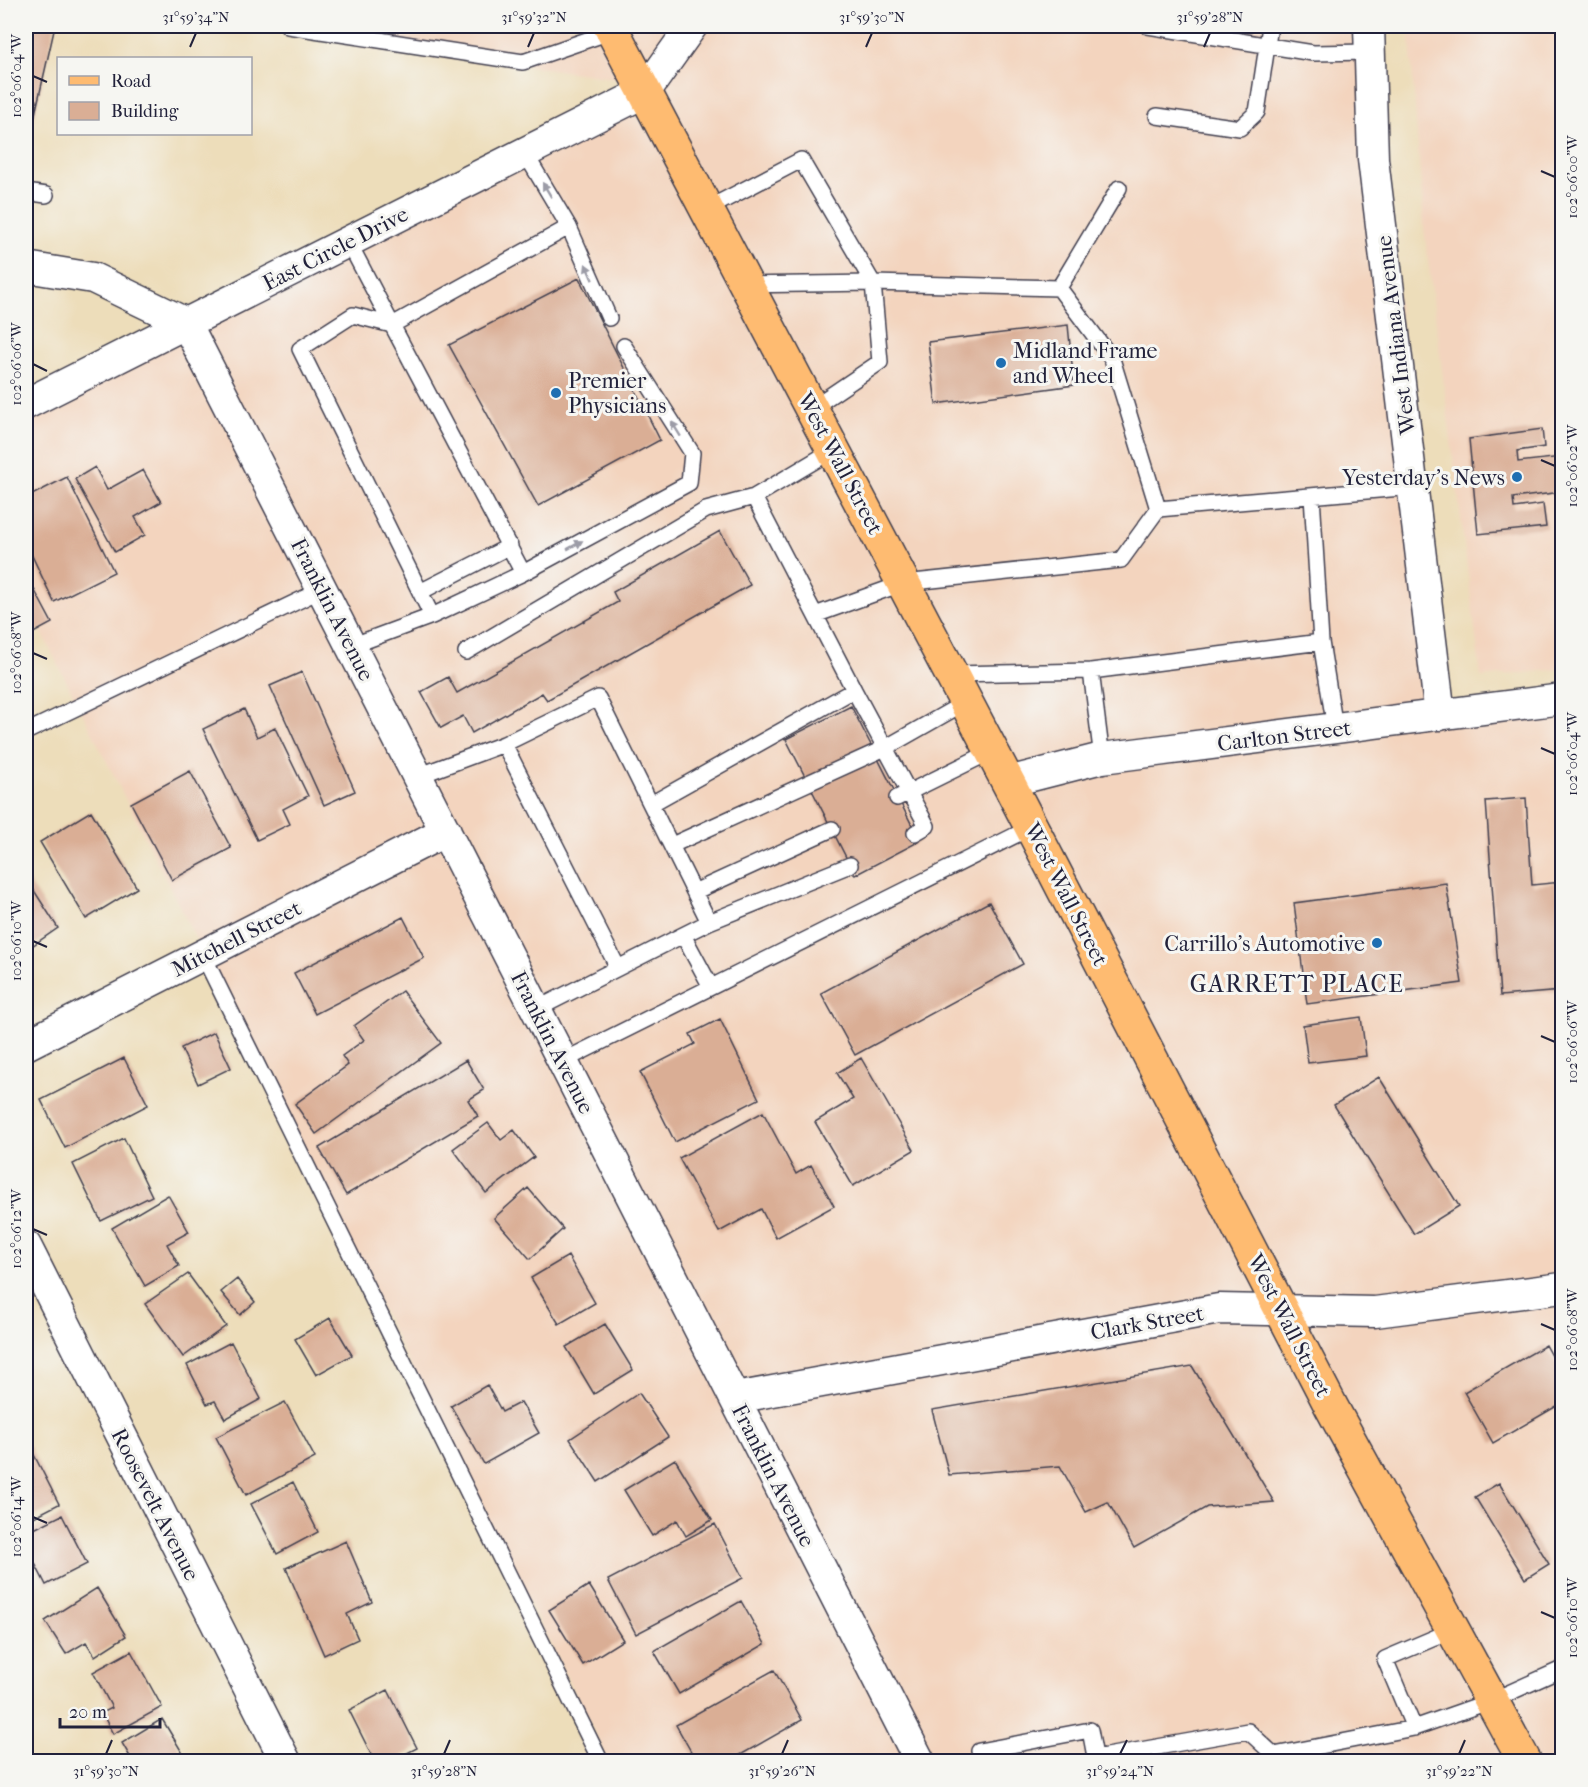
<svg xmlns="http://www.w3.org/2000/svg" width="1588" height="1787" font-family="'IM FELL French Canon',serif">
  <rect width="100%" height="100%" fill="#f6f6f2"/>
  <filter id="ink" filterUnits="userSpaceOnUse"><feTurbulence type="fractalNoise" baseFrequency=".0167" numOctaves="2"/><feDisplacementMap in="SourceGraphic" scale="12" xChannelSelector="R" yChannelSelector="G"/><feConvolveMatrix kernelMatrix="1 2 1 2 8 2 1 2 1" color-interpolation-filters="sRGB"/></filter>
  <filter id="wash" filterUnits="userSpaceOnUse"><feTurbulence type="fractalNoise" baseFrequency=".008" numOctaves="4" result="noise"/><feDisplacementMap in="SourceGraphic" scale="24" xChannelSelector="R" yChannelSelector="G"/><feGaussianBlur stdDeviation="1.35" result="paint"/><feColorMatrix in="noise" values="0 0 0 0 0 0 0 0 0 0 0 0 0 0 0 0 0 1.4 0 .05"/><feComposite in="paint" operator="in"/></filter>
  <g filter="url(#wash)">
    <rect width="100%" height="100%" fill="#edddba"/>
    <path fill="#f3d4be" d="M268,26H1370L1440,715L1562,701V1761H609L26,601V401L644,83Z
      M1409,26H1562V669L1481,677L1424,228Z"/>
    <g id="blocks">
      <path fill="#daae95" d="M26,26H55L31,132L26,131Z
        M579,278L660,440L538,506L449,345Z
        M1068,325L1074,385L936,404L928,342Z
        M1542,429L1544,447L1517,451L1518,462L1562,457V492L1513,498L1514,508L1543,504L1546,527L1478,534L1469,439Z
        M95,467L107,490L143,470L161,502L135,517L145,535L115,552L75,479Z
        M67,477L114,572L54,602L26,543V498Z
        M720,531L750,585L547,700L542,693L472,733L463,716L441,728L421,692L448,677L457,693L618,602L613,592Z
        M26,574L52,623L26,637Z
        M302,672L355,791L324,805L270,686Z
        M851,706L920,841L855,875L786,739Z
        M244,709L257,737L275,728L308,796L283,809L290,824L257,840L203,729Z
        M190,771L231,848L172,880L131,803Z
        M1526,798L1532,885L1562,882V991L1500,996L1486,801Z
        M91,811L137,888L86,919L40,842Z
        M26,878L58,928L26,950Z
        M1446,883L1462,983L1307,1004L1294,903Z
        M989,902L1023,964L855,1055L821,993Z
        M403,917L424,958L315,1014L294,973Z
        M402,991L441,1043L316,1134L295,1104L348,1065L342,1056L364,1040L354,1026Z
        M1361,1017L1366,1056L1308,1063L1303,1025Z
        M720,1019L759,1099L675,1142L640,1072L695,1044L690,1034Z
        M214,1032L231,1068L198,1084L181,1048Z
        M124,1058L148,1105L65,1148L41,1100Z
        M861,1058L914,1150L853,1186L815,1122L853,1099L837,1073Z
        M466,1060L484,1090L468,1100L478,1116L346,1195L319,1148Z
        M1379,1077L1459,1206L1414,1234L1334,1105Z
        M763,1112L796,1174L811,1165L834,1206L776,1238L761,1209L719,1232L679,1158Z
        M488,1123L501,1140L514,1130L534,1157L486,1193L453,1149Z
        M124,1138L152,1196L101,1221L73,1164Z
        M528,1188L563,1229L530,1259L494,1218Z
        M168,1195L189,1232L167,1244L179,1266L145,1286L112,1228Z
        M568,1256L595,1303L559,1324L531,1278Z
        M188,1274L226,1326L183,1357L145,1304Z
        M237,1279L255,1302L240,1315L221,1292Z
        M330,1318L352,1355L316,1375L295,1339Z
        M605,1324L633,1370L594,1394L566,1347Z
        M231,1342L261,1399L225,1419L215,1401L207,1404L187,1365Z
        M1546,1345L1562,1374V1403L1493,1443L1464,1392Z
        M1192,1366L1274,1502L1207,1507L1134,1548L1108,1502L1086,1512L1060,1466L949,1475L932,1410Z
        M487,1385L502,1412L521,1402L539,1433L484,1464L451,1406Z
        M639,1393L668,1437L598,1482L570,1439Z
        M285,1402L315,1458L246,1495L216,1437Z
        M29,1445L59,1504L26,1521V1447Z
        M675,1459L712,1520L686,1536L677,1520L652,1536L624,1490Z
        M293,1482L318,1532L277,1554L251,1504Z
        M1499,1483L1549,1564L1525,1579L1475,1497Z
        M62,1515L87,1564L46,1585L26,1546V1533Z
        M715,1524L743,1578L636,1634L608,1580Z
        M346,1541L372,1602L347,1614L358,1639L324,1655L286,1568Z
        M589,1585L623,1640L583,1665L549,1610Z
        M97,1588L126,1636L95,1656L86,1642L66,1654L45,1621Z
        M741,1601L765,1644L679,1694L654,1651Z
        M131,1651L162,1707L113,1734L102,1713L112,1708L93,1672Z
        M774,1670L802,1720L728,1762H697L676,1725Z
        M388,1690L417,1748L390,1762H375L349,1710Z
        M162,1719L188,1762H133L122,1743Z"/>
    </g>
  </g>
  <g filter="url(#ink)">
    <use href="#blocks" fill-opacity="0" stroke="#403e4e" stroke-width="1.5"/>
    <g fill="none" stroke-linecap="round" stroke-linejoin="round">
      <defs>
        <path id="service" d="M288,26L523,62L613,31
          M1148,26L1313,53L1370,52
          M1157,116L1240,128L1257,112L1270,26
          M525,153L569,227L609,318
          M26,192L46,195
          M707,209L801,160L873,283L880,362L812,408
          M348,241L392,325
          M747,285L873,283L1059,288L1112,359L1158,509
          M1059,288L1119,188
          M392,325L353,315L300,349L432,616
          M833,450L754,497L854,690
          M523,573L689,483L692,453L624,346
          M420,592L510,546
          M815,615L904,583L1121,560L1158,509L1413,487
          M1321,642L1335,728
          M351,646L432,616L523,573L392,325L569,227
          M466,652L706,510L754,497
          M952,674L1091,671
          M26,732L323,589
          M504,744L618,968
          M1102,758L1091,671L1321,642L1312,496
          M418,776L504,744L598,698L709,922L683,935
          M897,798L992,751
          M651,804L854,690L927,826L915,833
          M672,845L885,748L966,702
          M696,891L832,829
          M709,922L850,865
          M203,955L601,1762
          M537,1009L683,935L711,987
          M563,1061L1032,827
          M1414,1728L1385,1659L1453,1630
          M1095,1758L1248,1731L1274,1755
          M983,1762L979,1751L1090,1730L1096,1762
          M1275,1762L1274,1755L1414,1728L1491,1701L1562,1669"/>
        <path id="minor" d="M1369,26L1373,159L1440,715
          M26,267L93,278L186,323L920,1762
          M26,404L645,92L692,26
          M1008,782L1102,758L1562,699
          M26,1045L446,831
          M26,1246L286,1762
          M735,1398L1219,1309L1375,1312L1562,1288"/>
        <path id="primary" d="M610,26L1008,782L1332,1408L1525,1762"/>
      </defs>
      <use href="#service" stroke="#403e4e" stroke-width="18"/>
      <use href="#minor" stroke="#403e4e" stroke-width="33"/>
      <use href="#primary" stroke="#403e4e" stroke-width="36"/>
      <use href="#service" stroke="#fff" stroke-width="15"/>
      <use href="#minor" stroke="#fff" stroke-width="30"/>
      <use href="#primary" stroke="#febb71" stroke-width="33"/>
    </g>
    <defs><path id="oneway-solid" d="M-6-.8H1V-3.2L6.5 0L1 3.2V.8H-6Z" transform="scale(1.5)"/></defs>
    <g fill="#9c9ca7">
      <use href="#oneway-solid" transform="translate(547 190) rotate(-121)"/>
      <use href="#oneway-solid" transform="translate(589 272) rotate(-114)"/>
      <use href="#oneway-solid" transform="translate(676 429) rotate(-122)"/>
      <use href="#oneway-solid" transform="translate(575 545) rotate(-29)"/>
    </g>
  </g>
  <path fill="none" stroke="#22223b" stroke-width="2" d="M190,47L196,33M528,47L534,33M866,47L872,33M1204,47L1210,33M33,76L47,82M1541,171L1555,177M33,364L47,371M1541,460L1555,466M33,653L47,659M1541,748L1555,754M33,941L47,947M1541,1036L1555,1042M33,1229L47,1235M1541,1324L1555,1330M33,1517L47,1523M1541,1612L1555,1618M106,1754L112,1740M444,1754L450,1740M782,1754L788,1740M1120,1754L1127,1740M1459,1754L1465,1740"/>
  <g fill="#1f6fb2" stroke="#f6f6f2" stroke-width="2">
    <circle cx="1001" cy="363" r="6"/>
    <circle cx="556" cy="393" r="6"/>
    <circle cx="1517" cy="477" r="6"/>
    <circle cx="1377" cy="943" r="6"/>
  </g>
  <g text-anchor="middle" stroke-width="6" stroke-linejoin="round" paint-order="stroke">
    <g font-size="22" fill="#22223b" stroke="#f6f6f2">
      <text transform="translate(335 248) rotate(-27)" y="8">East Circle Drive</text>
      <text transform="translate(1395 335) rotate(-97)" y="8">West Indiana Avenue</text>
      <text transform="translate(841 463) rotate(62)" y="8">West Wall Street</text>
      <text transform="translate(333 609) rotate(63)" y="8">Franklin Avenue</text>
      <text transform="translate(1284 735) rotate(-7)" y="8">Carlton Street</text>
      <text transform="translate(1067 894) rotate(63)" y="8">West Wall Street</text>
      <text transform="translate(236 938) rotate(-27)" y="8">Mitchell Street</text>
      <text transform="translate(553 1042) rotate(63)" y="8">Franklin Avenue</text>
      <text transform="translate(1147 1322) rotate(-10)" y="8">Clark Street</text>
      <text transform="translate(1290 1325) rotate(63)" y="8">West Wall Street</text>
      <text transform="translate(774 1475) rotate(63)" y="8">Franklin Avenue</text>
      <text transform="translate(156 1504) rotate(63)" y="8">Roosevelt Avenue</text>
    </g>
    <g font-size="22" fill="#22223b" stroke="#f6f6f2" text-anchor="start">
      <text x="1013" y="358">Midland Frame<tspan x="1013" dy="25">and Wheel</tspan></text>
      <text x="568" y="388">Premier<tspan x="568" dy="25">Physicians</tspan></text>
      <text x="1505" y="485" text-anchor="end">Yesterday's News</text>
      <text x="1365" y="951" text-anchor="end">Carrillo's Automotive</text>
    </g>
    <g font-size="24" letter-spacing="1.5" fill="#22223b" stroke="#f6f6f2">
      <text x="1297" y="992">GARRETT PLACE</text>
    </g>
  </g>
  <rect width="1588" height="1787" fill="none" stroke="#f6f6f2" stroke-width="66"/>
  <rect x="57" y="57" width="195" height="78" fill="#f6f6f2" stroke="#a1a1a9" stroke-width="1.5"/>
  <rect x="69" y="76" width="30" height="9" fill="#febb71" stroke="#a1a1a9" stroke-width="1.5"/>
  <text x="111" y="87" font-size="18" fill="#22223b">Road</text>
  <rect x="69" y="102" width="30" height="18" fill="#daae95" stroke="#a1a1a9" stroke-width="1.5"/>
  <text x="111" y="117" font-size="18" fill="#22223b">Building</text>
  <path d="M60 1718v9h100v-9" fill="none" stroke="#22223b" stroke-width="3"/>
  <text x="69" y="1718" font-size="18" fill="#22223b" stroke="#f6f6f2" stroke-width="4.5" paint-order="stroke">20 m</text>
  <rect x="33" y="33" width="1522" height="1721" fill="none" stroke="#22223b" stroke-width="2"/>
  <g font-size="15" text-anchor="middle" fill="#22223b">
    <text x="196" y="22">31°59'34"N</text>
    <text x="534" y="22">31°59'32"N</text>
    <text x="872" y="22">31°59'30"N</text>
    <text x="1210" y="22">31°59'28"N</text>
    <text transform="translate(16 76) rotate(-90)" y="5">102°06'04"W</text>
    <text transform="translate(1572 177) rotate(-90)" y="5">102°06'00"W</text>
    <text transform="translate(16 364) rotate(-90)" y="5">102°06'06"W</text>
    <text transform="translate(1572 466) rotate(-90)" y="5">102°06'02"W</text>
    <text transform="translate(16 653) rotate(-90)" y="5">102°06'08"W</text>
    <text transform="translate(1572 754) rotate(-90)" y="5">102°06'04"W</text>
    <text transform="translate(16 941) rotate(-90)" y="5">102°06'10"W</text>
    <text transform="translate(1572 1042) rotate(-90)" y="5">102°06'06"W</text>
    <text transform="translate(16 1229) rotate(-90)" y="5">102°06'12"W</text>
    <text transform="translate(1572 1330) rotate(-90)" y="5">102°06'08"W</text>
    <text transform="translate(16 1517) rotate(-90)" y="5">102°06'14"W</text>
    <text transform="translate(1572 1618) rotate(-90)" y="5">102°06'10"W</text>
    <text x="106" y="1776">31°59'30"N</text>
    <text x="444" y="1776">31°59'28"N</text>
    <text x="782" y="1776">31°59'26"N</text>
    <text x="1120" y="1776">31°59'24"N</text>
    <text x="1459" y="1776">31°59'22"N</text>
  </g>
</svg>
